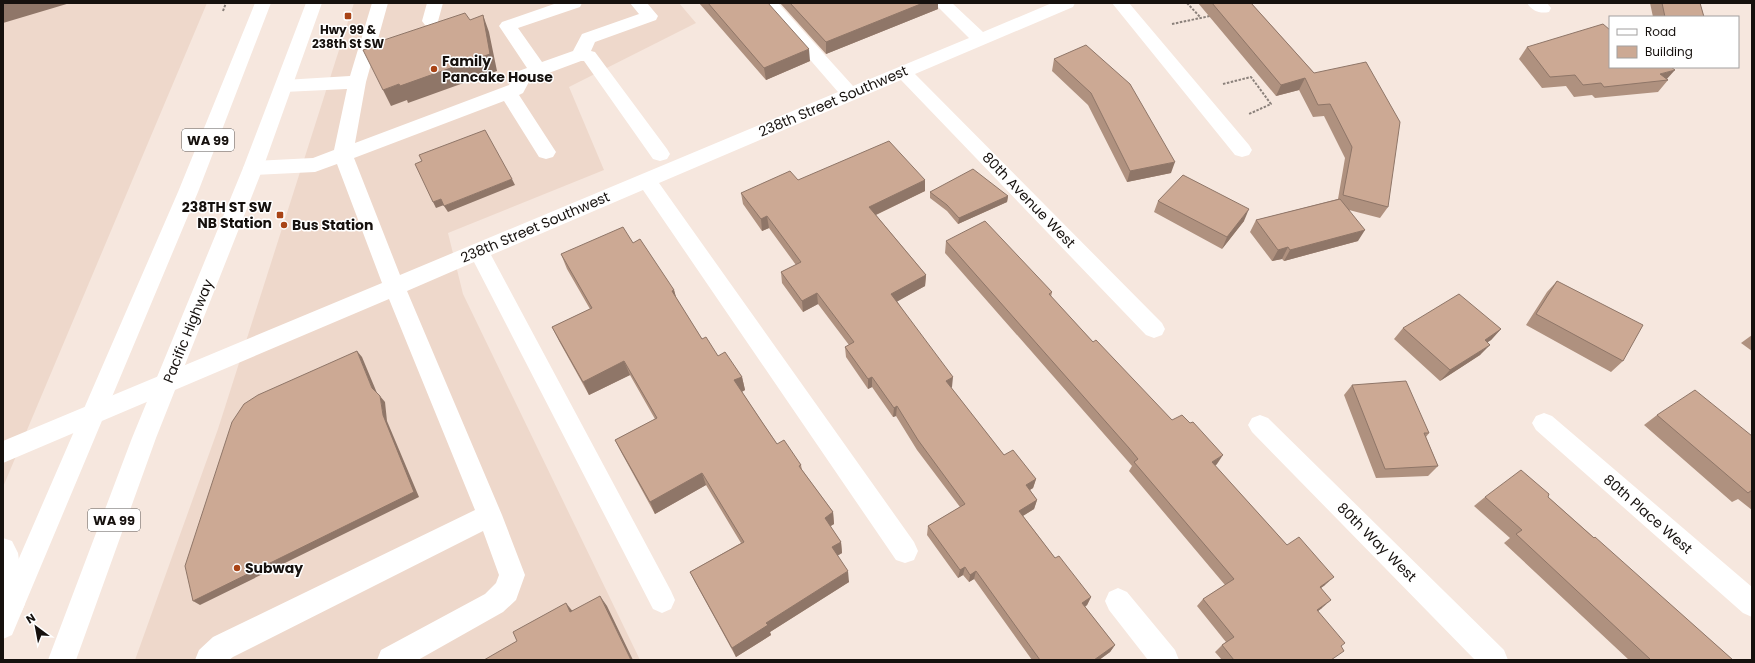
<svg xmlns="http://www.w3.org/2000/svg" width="1755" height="663" font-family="Poppins,sans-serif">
  <rect width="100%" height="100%" fill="#f6e7de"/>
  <path fill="#eed8cb" d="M3,3H207L3,487Z
    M354,3H679L696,23L569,87L604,170L448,233L463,294L640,660H135L218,429Z"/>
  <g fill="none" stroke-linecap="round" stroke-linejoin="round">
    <path stroke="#8b817b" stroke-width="2" stroke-dasharray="2.5 1.5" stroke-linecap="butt" d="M1187,3L1201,18
      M223,11L226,3
      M1172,24L1210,16
      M1223,84L1251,77L1271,104L1249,114"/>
    <path fill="#fff" fill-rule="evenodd" d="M372,3H388L366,82L355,143L509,85L516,72L527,68L499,26L502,22L557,3H582L580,7L518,28L542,62L573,51L582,34L639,14L630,3H647L658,16L656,20L595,42L591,51L595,52L667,149L670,154L667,159L660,161L653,159L584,61H581L530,80L523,93L519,95L556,152L553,157L546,159L539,157L504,101L354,158L400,275L838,92L761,3H778L853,86L969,38L934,3H952L983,32L1052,3H1075L1073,7L915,74L1162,323L1165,329L1162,335L1154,338L1146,335L901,80L659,183L914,542L918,551L914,560L905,563L896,560L643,190L491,255L671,591L675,600L671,609L662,613L653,609L474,262L407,291L502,515L525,575L516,600L503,612L418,660H377L381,650L485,594L496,583L499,575L483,531L233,657L229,660H195L199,650L213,637L475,510L389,299L3,463V441L382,283L337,164L315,172L253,175L246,173L243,168L246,163L253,161L313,158L334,150L347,89L284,92L278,90L275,86L278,82L284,80L350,76Z
      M427,3H443L437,25L431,26L425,25L422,21Z
      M1112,3H1129L1249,145L1252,150L1249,155L1242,157L1235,155Z
      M1527,3H1547L1551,8L1549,12C1540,14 1532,11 1527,3Z
      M1544,413L1552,416L1752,587V617L1743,613L1536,430L1532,423L1536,416Z
      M1260,415L1268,418L1504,650L1508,660H1475L1252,432L1248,425L1252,418Z
      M3,538L12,541L18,553L25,604L21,613L12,617L3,613Z
      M1118,588L1127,592L1175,650L1179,660H1148L1109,610L1105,601L1109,592Z"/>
    <path fill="#fff" fill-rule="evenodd" d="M255,3H271L198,192L12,635L3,639V595L178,192Z
      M306,3H322L263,168L156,438L76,660H48L132,438L243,168Z"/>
  </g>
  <path fill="#af917f" d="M699,3H768L810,61L766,80Z
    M780,3H938V9L826,54Z
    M1198,3H1251L1314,73L1388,207L1380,218L1349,210L1358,241L1284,261L1282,259L1272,261L1250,232L1256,220L1338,199L1345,158L1324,116L1313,117L1299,90L1276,96Z
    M1650,3H1700L1704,17H1653Z
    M1527,47L1667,79L1668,80L1658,92L1595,98L1592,95L1574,97L1566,86L1542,88L1519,59Z
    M1054,59L1130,84L1171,173L1127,182L1088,105L1052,71Z
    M798,180H925V191L876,215L926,275L925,286L897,301L952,387L951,388L1004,455L1036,479L1033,488L1030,490L1037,500L1034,509L1023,516L1055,558L1091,597L1087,605L1085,607L1115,645L1110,652L1099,660H1032L974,579L969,582L963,575L958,578L927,535L928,526L960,507L917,450L896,416L893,417L872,387L868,389L846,357L845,347L849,345L818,304L803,312L782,283L781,272L796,265L769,228L762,231L743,204L741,193Z
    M930,192L1008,196L1007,202L958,224L947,211L930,198Z
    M1158,201L1244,221L1222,249L1154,212Z
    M946,241L1052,292L1051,297L1093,342L1172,420L1217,464L1215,466L1287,545L1325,585L1321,588L1322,608L1318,611L1341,646L1332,660H1222L1215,652L1222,645L1226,642L1197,606L1203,599L1225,585L1129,471L1132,466L1125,458L945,253Z
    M633,243L674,290L676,298L702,339L718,356L742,377L745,390L742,392L777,444L801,465L802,470L833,512L834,524L830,526L841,542L842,553L837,556L849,582L770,632L771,635L736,657L695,582L690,572L741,543L706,485L655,514L621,452L615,440L655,419L630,375L589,395L559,341L552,327L590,309L567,269L561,254Z
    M1557,281L1623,361L1611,372L1526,325L1547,292Z
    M1403,328L1501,329L1491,340L1487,342L1480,355L1440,381L1394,339Z
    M1752,335V351L1741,343Z
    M1352,385L1429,433L1426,437L1438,466L1428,476L1376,478L1344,395Z
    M1657,415L1752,436V510L1738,499L1732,502L1644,425Z
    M1485,497H1548L1733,660H1629L1504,543L1510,538L1474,506Z"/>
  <path fill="#8f7668" d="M3,3H70L3,23Z
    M923,3H938V9L826,54V42Z
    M483,15L489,32L497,71L408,103L407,100L391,106L383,90L399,84Z
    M809,49L810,61L766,80L764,68Z
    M1675,70L1666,80L1660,74Z
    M1305,78L1299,90L1276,96L1281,85Z
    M1175,162L1171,173L1127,182L1130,171Z
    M512,179L515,185L448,212L444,206Z
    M925,180V191L869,218V207Z
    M1008,196L1007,202L958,224L959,218Z
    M441,199L444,205L436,208L433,202Z
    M1249,209L1244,221L1222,249L1227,237Z
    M767,216L769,228L762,231L761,219Z
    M1365,230L1358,241L1284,261L1290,250Z
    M1288,247L1282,259L1272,261L1278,250Z
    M926,275L925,286L891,305V294Z
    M674,290L678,304L672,291Z
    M817,293L818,304L803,312L802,301Z
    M1501,329L1491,340L1475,351L1485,340Z
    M1490,345L1480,355L1440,381L1450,370Z
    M357,351L362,357L377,393L372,388Z
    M624,361L630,375L589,395L583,382Z
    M742,377L745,390L737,394L734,380Z
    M872,377V387L868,389V379Z
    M953,377L952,387L945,391L946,381Z
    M380,396L385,402L387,421L419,497L200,605L193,601L383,415Z
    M897,406L896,416L893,417L894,408Z
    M1223,455L1217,464L1206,471L1212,462Z
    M702,473L706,485L655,514L650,502Z
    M1036,479L1033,488L1023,494L1026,485Z
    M1037,500L1034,509L1016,520L1019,511Z
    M833,512L834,524L826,529L825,518Z
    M841,542L842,553L833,558L832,547Z
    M965,567L963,575L958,578L960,570Z
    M848,571L849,582L770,632L771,635L736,657L732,648L766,623Z
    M976,571L974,579L969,582L970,575Z
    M1334,577L1325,585L1311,595L1320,587Z
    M600,596L607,606L633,660H631Z
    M1091,597L1087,605L1078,611L1082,603Z
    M1331,600L1322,608L1309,618L1317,610Z
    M566,603L574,613L570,612Z
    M1115,645L1110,652L1099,660H1094Z"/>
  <path fill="#cca994" stroke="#8f7668" d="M708,3H768L809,49L764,68Z
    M790,3H923L826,42Z
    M1212,3H1251L1314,73L1366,62L1400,122L1388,207L1343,195L1352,147L1330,104L1318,105L1305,78L1281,85Z
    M1662,3H1700L1704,17H1665Z
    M465,13L470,20L483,15L490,54L400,86L399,84L383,90L363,50L379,45L378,42Z
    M1603,24L1610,30V67H1671L1675,70L1660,74L1668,80L1604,87L1601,83L1583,85L1575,75L1550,77L1527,47Z
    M1086,45L1130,84L1175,162L1130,171L1091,93L1054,59Z
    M485,130L512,179L444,206L441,199L433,202L415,164L422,161L419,155Z
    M889,141L925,180L869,207L926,275L891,294L953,377L946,381L1004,455L1013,450L1036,479L1026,485L1037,500L1019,511L1055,558L1059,556L1091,597L1082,603L1115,645L1094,660H1040L976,571L970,575L965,567L960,570L928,526L965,504L918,440L897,406L894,408L872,377L868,379L845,347L854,342L817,293L802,301L781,272L801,262L767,216L761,219L741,193L790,171L798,180Z
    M973,169L1008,196L959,218L947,205L930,192Z
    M1183,175L1249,209L1227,237L1158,201Z
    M1340,199L1365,230L1290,250L1288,247L1278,250L1256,220Z
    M985,221L1052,292L1049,294L1093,342L1096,340L1172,420L1182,415L1190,423L1193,422L1223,455L1212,462L1287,545L1299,537L1334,577L1320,587L1331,600L1317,610L1345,643L1341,646L1344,651L1331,660H1234L1222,645L1234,637L1203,599L1234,579L1134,462L1138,459L1129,448L946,241Z
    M623,227L633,243L640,239L674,290L672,291L702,339L706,337L718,356L725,352L742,377L734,380L762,422L777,444L784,440L801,465L799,466L833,512L825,518L841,542L832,547L848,571L766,623L768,625L732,648L690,572L744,542L702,473L650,502L615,440L657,418L624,361L583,382L552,327L592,308L561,254Z
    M1557,281L1643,325L1623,361L1536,314Z
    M1459,294L1501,329L1485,340L1490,345L1450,370L1403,328Z
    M357,351L372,388L380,396L383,415L414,492L193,601L185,566L232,422L244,404L258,395Z
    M1406,381L1429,433H1424L1438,466L1385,469L1352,385Z
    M1695,390L1752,436V490L1748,493L1657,415Z
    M1521,470L1549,494L1548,497L1594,538L1595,537L1733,660H1650H1651L1516,534L1522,530L1485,497Z
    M600,596L631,660H484L517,641L513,632L566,603L570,612Z"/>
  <g fill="#a94416" stroke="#fff" stroke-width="1.5">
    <rect x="344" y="12" width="8" height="8" rx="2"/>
    <circle cx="434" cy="69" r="4"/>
    <rect x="276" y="211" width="8" height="8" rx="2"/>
    <circle cx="284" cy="225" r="4"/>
    <circle cx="237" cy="568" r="4"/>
  </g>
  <g text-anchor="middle" stroke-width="3" stroke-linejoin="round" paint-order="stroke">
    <g font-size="12" font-weight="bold" fill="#16110e" stroke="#fff">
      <text x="348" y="34">Hwy 99 &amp;<tspan x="348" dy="14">238th St SW</tspan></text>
    </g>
    <g fill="#fff" stroke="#5c5856" stroke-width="1">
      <rect x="182" y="129" width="52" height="22" rx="3"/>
      <rect x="88" y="509" width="52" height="22" rx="3"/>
    </g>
    <g font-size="13" font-weight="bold" fill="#16110e">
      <text x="208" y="145">WA 99</text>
      <text x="114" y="525">WA 99</text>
    </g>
    <g font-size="14" font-weight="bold" fill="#16110e" stroke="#fff" text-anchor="start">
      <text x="442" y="66">Family<tspan x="442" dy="16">Pancake House</tspan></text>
      <text x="272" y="212" text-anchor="end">238TH ST SW<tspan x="272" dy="16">NB Station</tspan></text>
      <text x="292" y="230">Bus Station</text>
      <text x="245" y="573">Subway</text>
    </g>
    <g font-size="14" fill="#16110e" stroke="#fff">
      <text transform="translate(833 101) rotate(-23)" y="5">238th Street Southwest</text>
      <text transform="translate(1029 200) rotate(46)" y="5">80th Avenue West</text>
      <text transform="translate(535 227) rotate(-23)" y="5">238th Street Southwest</text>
      <text transform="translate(188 331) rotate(-68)" y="5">Pacific Highway</text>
      <text transform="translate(1648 514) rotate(41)" y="5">80th Place West</text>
      <text transform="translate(1377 542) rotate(45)" y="5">80th Way West</text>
    </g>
  </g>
  <rect width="1755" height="663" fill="none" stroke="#16110e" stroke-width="8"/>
  <rect x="1609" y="16" width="130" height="52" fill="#ffffff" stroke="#a2a09f"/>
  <rect x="1617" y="29" width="20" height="6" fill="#ffffff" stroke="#a2a09f"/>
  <text x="1645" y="36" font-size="12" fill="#16110e">Road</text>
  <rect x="1617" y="46" width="20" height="12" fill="#cca994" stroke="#a2a09f"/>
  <text x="1645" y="56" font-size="12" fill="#16110e">Building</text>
  <g transform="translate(36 627) rotate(328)" stroke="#ffffff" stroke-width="3" paint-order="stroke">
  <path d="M0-3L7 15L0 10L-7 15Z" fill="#16110e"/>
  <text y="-6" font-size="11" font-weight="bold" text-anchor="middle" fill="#16110e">N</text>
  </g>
</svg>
